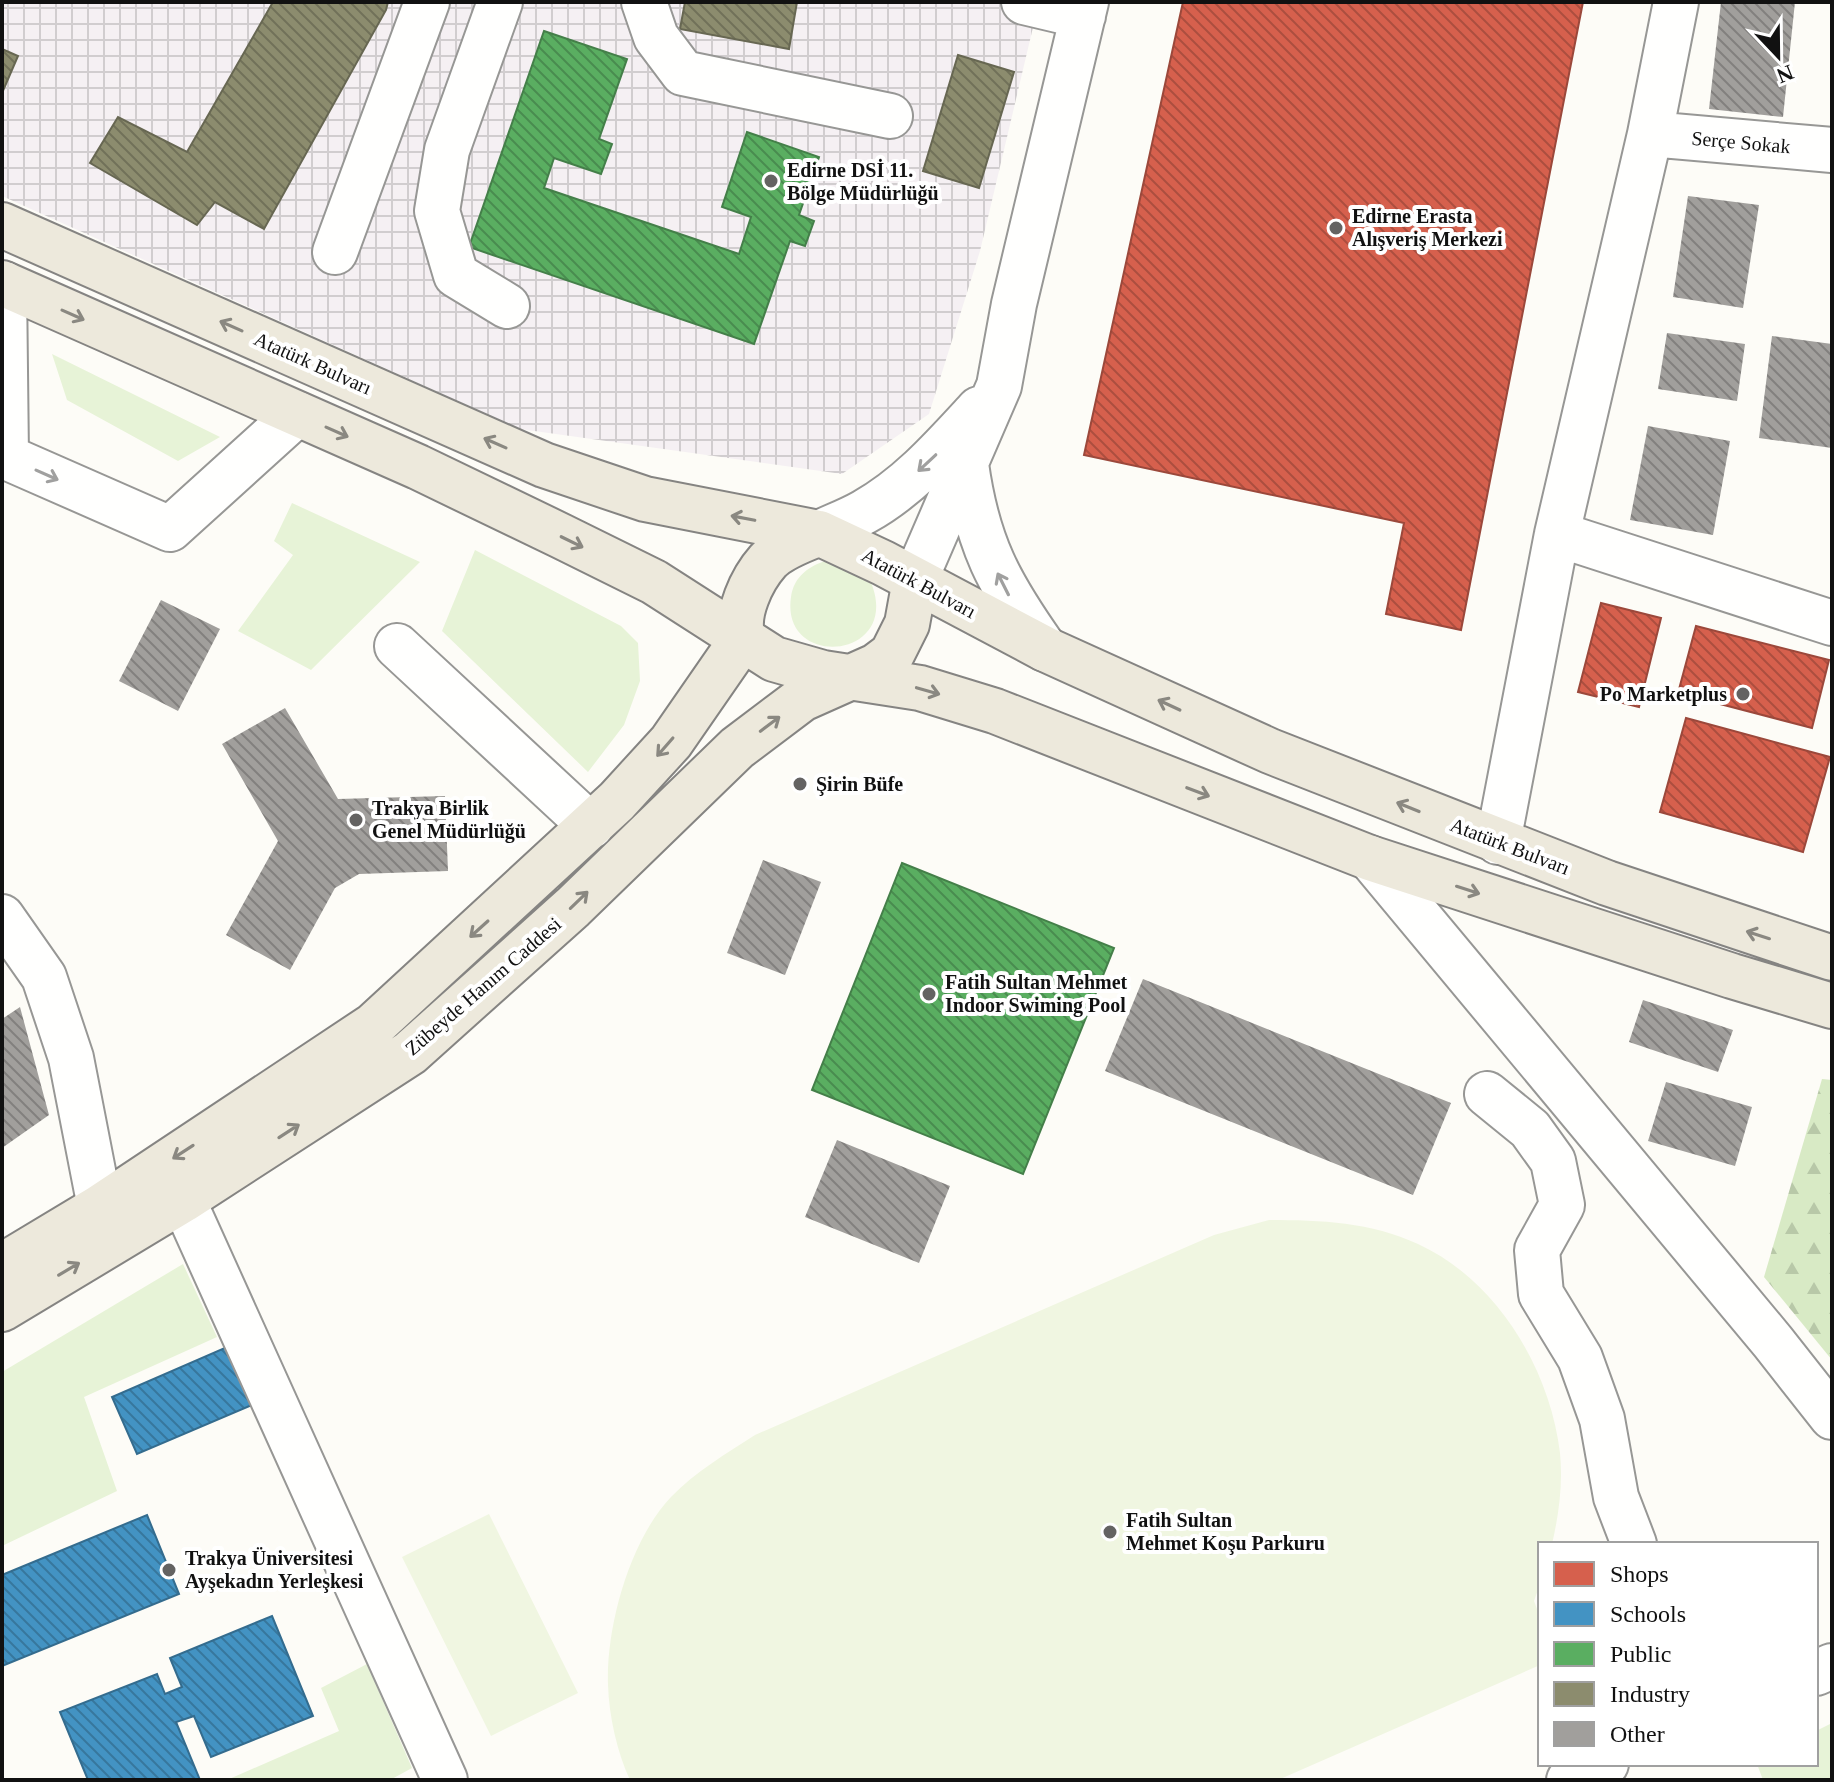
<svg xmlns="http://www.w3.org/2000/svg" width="1834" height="1782" font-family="Georgia,serif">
  <defs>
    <pattern id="industrial-grid" width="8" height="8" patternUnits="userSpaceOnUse" patternTransform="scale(2)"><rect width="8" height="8" fill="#f5f0f3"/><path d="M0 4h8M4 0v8" fill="none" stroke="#d1cdcf"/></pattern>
    <pattern id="forest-firs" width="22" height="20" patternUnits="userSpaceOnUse" patternTransform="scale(2)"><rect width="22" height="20" fill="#d8eac5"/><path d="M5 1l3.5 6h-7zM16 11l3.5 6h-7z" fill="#b8c8a8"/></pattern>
    <pattern id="shops-back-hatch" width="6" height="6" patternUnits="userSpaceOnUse" patternTransform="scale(2)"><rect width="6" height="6" fill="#d6604d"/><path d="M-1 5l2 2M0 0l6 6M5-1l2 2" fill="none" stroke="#ac4e3f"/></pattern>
    <pattern id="schools-back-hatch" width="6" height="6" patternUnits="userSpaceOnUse" patternTransform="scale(2)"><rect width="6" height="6" fill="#4393c3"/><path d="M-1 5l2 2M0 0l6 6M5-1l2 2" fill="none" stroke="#37779d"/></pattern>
    <pattern id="public-back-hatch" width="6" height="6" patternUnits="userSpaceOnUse" patternTransform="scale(2)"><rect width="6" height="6" fill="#5aae61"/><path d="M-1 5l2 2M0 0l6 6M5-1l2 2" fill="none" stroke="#498c4f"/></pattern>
    <pattern id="industry-back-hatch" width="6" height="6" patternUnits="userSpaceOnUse" patternTransform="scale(2)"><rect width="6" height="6" fill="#8c8c6e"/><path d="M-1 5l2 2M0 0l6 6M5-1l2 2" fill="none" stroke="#717159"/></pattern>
    <pattern id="building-back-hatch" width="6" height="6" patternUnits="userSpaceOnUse" patternTransform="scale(2)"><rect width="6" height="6" fill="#a19f9c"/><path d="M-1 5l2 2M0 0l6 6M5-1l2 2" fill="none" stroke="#82807e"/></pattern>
  </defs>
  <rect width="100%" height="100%" fill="#fdfcf7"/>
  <path fill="url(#industrial-grid)" d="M2,2H1039L980,251L929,414L842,474L520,429L2,196Z"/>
  <path fill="#e7f3d7" d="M52,354L220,437L178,461L67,400Z
    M292,503L420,562L311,670L238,631L293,555L274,541Z
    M475,550L621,626L638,643L640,681L624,725L588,772L442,631Z
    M828,560L870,580C905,660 780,671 791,597C794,576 809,566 828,560Z
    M183,1264L217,1337L84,1397L117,1491L2,1546V1372Z
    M367,1664L412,1768L390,1780H227L339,1731L321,1688Z
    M1832,1723V1780H1763L1757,1764H1816V1731Z"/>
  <path fill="url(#forest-firs)" d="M1822,1079L1832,1080V1360L1764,1277Z"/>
  <path fill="#f0f6e1" d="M1269,1220C1320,1220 1371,1222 1418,1244C1497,1280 1550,1369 1560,1453C1563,1484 1559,1514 1552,1544H1540V1584L1534,1601L1540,1617V1665L1278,1780H630C617,1752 609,1716 608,1685C606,1626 630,1540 671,1497C696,1471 726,1454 755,1435L1214,1235Z
    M489,1514L578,1693L491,1736L402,1557Z"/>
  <path fill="url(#shops-back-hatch)" stroke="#9b483b" stroke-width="2" d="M1183,2H1583L1461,630L1386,614L1404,523L1084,455Z
    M1601,603L1661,618L1639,707L1578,692Z
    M1696,626L1829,660L1812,728L1678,693Z
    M1686,718L1830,757L1803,852L1660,812Z"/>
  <path fill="url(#schools-back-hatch)" stroke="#346c8e" stroke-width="2" d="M227,1347L252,1405L137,1454L112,1397Z
    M147,1515L179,1594L2,1666V1575Z
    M272,1616L313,1716L211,1757L194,1716L176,1722L200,1780H88L60,1712L157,1674L165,1694L182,1687L170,1658Z"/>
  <path fill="url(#public-back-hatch)" stroke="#447f49" stroke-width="2" d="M544,31L627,59L599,139L612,144L601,174L554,158L544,188L739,254L751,217L722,207L747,132L819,157L799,215L814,221L805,246L790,241L754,344L469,247Z
    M902,863L1114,948L1023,1174L812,1090Z"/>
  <path fill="url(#industry-back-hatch)" stroke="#676752" stroke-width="2" d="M273,2H388L386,10L264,229L215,202L197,225L90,163L118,117L187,152Z
    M685,2H797L789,49L680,29Z
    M2,49L18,56L2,93Z
    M958,55L1014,72L979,188L923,171Z"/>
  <path fill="url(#building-back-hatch)" d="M1721,2H1795L1783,117L1709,109Z
    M1688,196L1759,205L1743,308L1673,297Z
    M1667,333L1745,344L1737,401L1658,389Z
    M1772,336L1832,344V448L1759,438Z
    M1648,426L1730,441L1713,535L1630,520Z
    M161,600L220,629L178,711L119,681Z
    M285,708L338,799L445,796L448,871L359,874L335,888L290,970L226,935L278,841L222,744Z
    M763,860L821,882L785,975L727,953Z
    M1143,979L1451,1103L1413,1195L1105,1071Z
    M1643,1000L1733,1030L1718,1072L1629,1042Z
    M20,1007L49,1115L2,1148V1019Z
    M1666,1082L1752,1107L1735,1166L1648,1141Z
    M837,1140L950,1186L919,1263L805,1217Z"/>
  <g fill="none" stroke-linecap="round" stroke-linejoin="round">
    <defs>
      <path id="minor" d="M500,2L447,150L437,211L456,275L507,306
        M644,2L656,37L683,73L890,116
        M1024,2L1083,16
        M1650,134L1832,150
        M335,252L427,2
        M4,284L6,457L170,529L297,414
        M966,464C977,544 999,584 1045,649
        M819,533C834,526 850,520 864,512C909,487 944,447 979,409
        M1557,534L1832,623
        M915,580L999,386L1014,304L1086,2
        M397,646L591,826
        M1498,842L1557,534L1650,134L1676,2
        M1370,858L1773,1342L1832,1417
        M2,917L44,977L71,1058L100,1207
        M1487,1094L1530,1129L1553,1161L1562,1205L1537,1250L1541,1294L1580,1358L1602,1419L1616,1497L1634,1544
        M183,1200L445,1780
        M1816,1673L1832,1666
        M1569,1780L1606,1764"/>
      <path id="major" d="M2,225L544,465L645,499L819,533L883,563L1045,649L1270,751L1607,883L1832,958
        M2,283L418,467L561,536L654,582L774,659L823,673L920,688L995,711L1370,858L1732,976L1832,1006
        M743,638C735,614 752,579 768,561C781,547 802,541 819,533
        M2,1266L100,1207L374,1025L617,801L671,742L743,638
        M2,1309L183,1200L410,1053L573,907L737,748L802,699L876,666L892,654L907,624L915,580"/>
    </defs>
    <use href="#minor" stroke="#979795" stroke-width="48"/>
    <use href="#major" stroke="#858482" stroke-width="48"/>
    <use href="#minor" stroke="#fffffe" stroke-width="44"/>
    <use href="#major" stroke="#ede9dc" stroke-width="44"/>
  </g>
  <defs><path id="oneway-shaft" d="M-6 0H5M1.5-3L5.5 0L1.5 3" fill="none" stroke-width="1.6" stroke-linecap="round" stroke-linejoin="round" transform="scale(2)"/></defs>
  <g stroke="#8a8881">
    <use href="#oneway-shaft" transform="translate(73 315) rotate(24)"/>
    <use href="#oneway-shaft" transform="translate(231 326) rotate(-156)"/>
    <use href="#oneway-shaft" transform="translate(337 432) rotate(24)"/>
    <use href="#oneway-shaft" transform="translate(495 443) rotate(-156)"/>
    <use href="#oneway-shaft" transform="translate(743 518) rotate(-169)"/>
    <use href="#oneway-shaft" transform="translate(572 542) rotate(26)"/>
    <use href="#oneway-shaft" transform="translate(928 691) rotate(16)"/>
    <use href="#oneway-shaft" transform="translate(1169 705) rotate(-155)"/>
    <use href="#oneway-shaft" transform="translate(770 724) rotate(-37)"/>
    <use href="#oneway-shaft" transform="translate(665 747) rotate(131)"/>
    <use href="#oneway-shaft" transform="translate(1198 792) rotate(21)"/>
    <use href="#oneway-shaft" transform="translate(1408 807) rotate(-158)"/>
    <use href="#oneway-shaft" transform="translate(1468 890) rotate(18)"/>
    <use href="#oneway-shaft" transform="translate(579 900) rotate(-44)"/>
    <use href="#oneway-shaft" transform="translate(479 929) rotate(138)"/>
    <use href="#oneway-shaft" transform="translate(1758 935) rotate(-162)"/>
    <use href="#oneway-shaft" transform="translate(289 1131) rotate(-33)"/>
    <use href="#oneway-shaft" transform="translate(183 1152) rotate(147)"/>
    <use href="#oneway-shaft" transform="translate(69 1269) rotate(-31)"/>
  </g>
  <g stroke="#a0a09f">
    <use href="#oneway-shaft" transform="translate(927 463) rotate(137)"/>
    <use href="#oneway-shaft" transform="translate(47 475) rotate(24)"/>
    <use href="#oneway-shaft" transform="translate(1003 584) rotate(-117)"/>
  </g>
  <g fill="#646362" stroke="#fff" stroke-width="3">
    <circle cx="771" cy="181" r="8"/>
    <circle cx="1336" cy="228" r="8"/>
    <circle cx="1743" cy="694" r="8"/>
    <circle cx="800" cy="784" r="8"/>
    <circle cx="356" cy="820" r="8"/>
    <circle cx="929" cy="994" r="8"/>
    <circle cx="1110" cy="1532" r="8"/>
    <circle cx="169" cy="1570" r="8"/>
  </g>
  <g text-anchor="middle" stroke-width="8" stroke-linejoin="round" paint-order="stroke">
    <g font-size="20" fill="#111" stroke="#fff">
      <text transform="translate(1741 142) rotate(5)" y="7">Serçe Sokak</text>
      <text transform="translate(313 363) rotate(24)" y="7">Atatürk Bulvarı</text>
      <text transform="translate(919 583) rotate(28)" y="7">Atatürk Bulvarı</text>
      <text transform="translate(1510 846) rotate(21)" y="7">Atatürk Bulvarı</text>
      <text transform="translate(483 986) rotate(-41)" y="7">Zübeyde Hanım Caddesi</text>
    </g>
    <g font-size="20" font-weight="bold" fill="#111" stroke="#fff" text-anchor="start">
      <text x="787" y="177">Edirne DSİ 11.<tspan x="787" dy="23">Bölge Müdürlüğü</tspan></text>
      <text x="1352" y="223">Edirne Erasta<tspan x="1352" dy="23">Alışveriş Merkezi</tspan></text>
      <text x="1727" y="701" text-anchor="end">Po Marketplus</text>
      <text x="816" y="791">Şirin Büfe</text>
      <text x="372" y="815">Trakya Birlik<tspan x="372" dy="23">Genel Müdürlüğü</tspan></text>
      <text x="945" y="989">Fatih Sultan Mehmet<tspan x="945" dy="23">Indoor Swiming Pool</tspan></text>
      <text x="1126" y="1527">Fatih Sultan<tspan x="1126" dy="23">Mehmet Koşu Parkuru</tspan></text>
      <text x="185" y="1565">Trakya Üniversitesi<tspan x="185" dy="23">Ayşekadın Yerleşkesi</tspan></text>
    </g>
  </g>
  <rect width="1834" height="1782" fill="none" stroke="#111111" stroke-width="8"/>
  <rect x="1538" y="1542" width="280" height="224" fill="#ffffff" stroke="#a0a0a0" stroke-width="2"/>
  <rect x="1554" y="1562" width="40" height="24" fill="#d6604d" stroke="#a0a0a0" stroke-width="2"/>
  <text x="1610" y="1582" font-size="24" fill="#111111">Shops</text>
  <rect x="1554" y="1602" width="40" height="24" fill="#4393c3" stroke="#a0a0a0" stroke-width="2"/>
  <text x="1610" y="1622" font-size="24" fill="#111111">Schools</text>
  <rect x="1554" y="1642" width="40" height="24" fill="#5aae61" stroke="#a0a0a0" stroke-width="2"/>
  <text x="1610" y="1662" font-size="24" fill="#111111">Public</text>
  <rect x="1554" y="1682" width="40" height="24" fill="#8c8c6e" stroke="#a0a0a0" stroke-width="2"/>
  <text x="1610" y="1702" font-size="24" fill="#111111">Industry</text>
  <rect x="1554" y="1722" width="40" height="24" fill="#a19f9c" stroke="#a0a0a0" stroke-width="2"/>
  <text x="1610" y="1742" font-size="24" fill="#111111">Other</text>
  <g transform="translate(1778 56) rotate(158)" stroke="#ffffff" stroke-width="6" paint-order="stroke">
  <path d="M0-6L14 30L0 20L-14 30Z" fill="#111111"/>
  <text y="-12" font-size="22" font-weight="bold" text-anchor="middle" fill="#111111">N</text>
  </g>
</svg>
